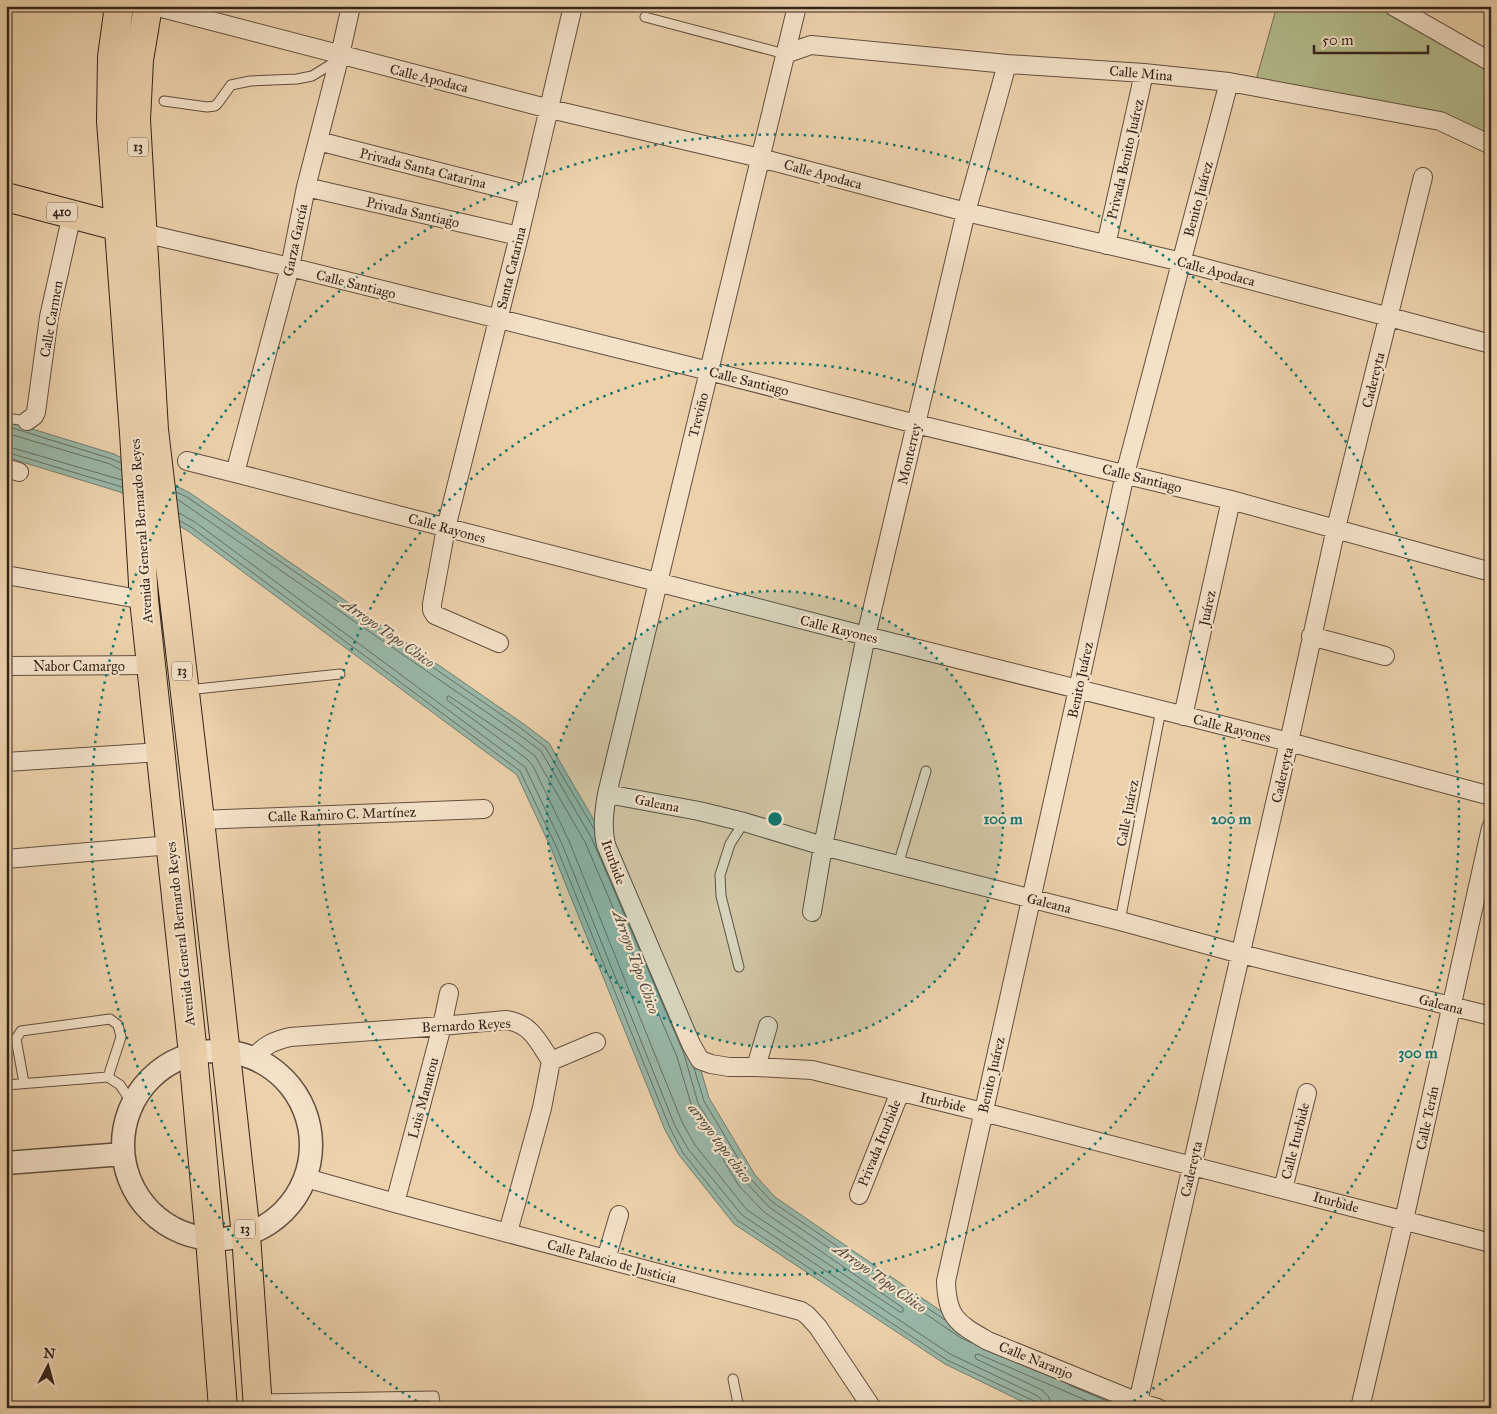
<svg xmlns="http://www.w3.org/2000/svg" width="1497" height="1414" font-family="'IM FELL Great Primer',serif">
  <rect width="100%" height="100%" fill="#ecd1ab"/>
  <filter id="stains"><feTurbulence type="fractalNoise" baseFrequency=".004" numOctaves="4"/><feColorMatrix values="0 0 0 0 .2 0 0 0 0 .09 0 0 0 0 .02 0 0 0 .5 -.17"/></filter>
  <radialGradient id="worn" r=".72"><stop offset=".6" stop-color="#630" stop-opacity="0"/><stop offset="1" stop-color="#630" stop-opacity=".3"/></radialGradient>
  <path fill="#b4bc8c" stroke="#747054" d="M1277,6H1391L1491,62V145L1440,121L1254,87Z"/>
  <path fill="#99b7a7" stroke="#717c6f" d="M6,421L114,454L190,493L525,725L549,743L602,834L695,1050L709,1098L755,1175L775,1197L967,1329L1155,1408H1038L1021,1401L945,1364L734,1224L679,1155L665,1130L551,848L517,775L188,531L120,492L6,457Z"/>
  <g fill="none" stroke-linecap="round" stroke-linejoin="round">
    <path stroke="#676e62" stroke-width="1" d="M6,426L112,459L121,463
      M6,433L110,464L121,470
      M6,446L122,480
      M6,452L122,487
      M176,492L187,497L522,729L545,747L594,829
      M177,499L518,734L541,751L592,839L684,1054L698,1103L745,1181L769,1207L961,1338L972,1343
      M179,513L195,522L525,767L562,844L675,1126L688,1149L742,1215L950,1354L1038,1396L1042,1401L1043,1408
      M180,521L191,527L520,771L556,846L670,1128L683,1153L737,1220L947,1360L1034,1401L1037,1404V1408
      M449,696L514,740L535,756L585,842L677,1057L692,1107L739,1186L764,1212L903,1308V1312H900L747,1210L695,1145L682,1122L569,841L533,766L527,759L447,700V697Z
      M694,1068L704,1101L729,1143L750,1178L771,1201L945,1320
      M1069,1385L1123,1408
      M1051,1408L1049,1397L1042,1390L976,1359L975,1355L978,1354L1104,1408"/>
    <defs>
      <path id="service" d="M645,17L785,54
        M164,101L207,107L215,106L218,103L231,85L250,81L297,79L312,76L338,60
        M6,418L27,421
        M187,690L340,674
        M898,865L926,771
        M1120,921L1161,710
        M739,967L721,896L720,875L730,844L744,822
        M24,1083L16,1039L21,1031L110,1019L118,1025L121,1037L108,1077
        M6,1085L108,1077L120,1085L132,1103
        M733,1379L739,1408
        M259,1399L434,1396L436,1408"/>
      <path id="minor" d="M154,6L550,109L760,158L966,212L1182,262L1491,344
        M797,6L607,794C604,812 602,827 606,845L691,1044L700,1060L711,1064L729,1067H756L812,1070L983,1112L1491,1243
        M1393,6L1491,62
        M785,54L811,45L1007,64L1144,73L1229,82L1440,121L1491,145
        M318,141L529,195
        M306,187L519,236
        M143,233L290,267L709,371L916,424L1231,500L1491,572
        M1106,245L1144,73
        M27,421L34,416L36,412L49,317L72,214
        M187,461L235,473L866,636L1289,742L1491,796
        M6,468L19,472
        M235,473L290,267L306,187L340,55L351,6
        M6,575L144,600
        M1311,636L1385,656
        M499,643L435,615L432,610V604L446,528L519,236L573,6
        M6,666L152,665
        M1183,716L1231,500
        M6,762L161,752
        M607,794L699,811L744,822L823,846L1120,921L1241,954L1491,1016
        M200,820L484,809
        M6,859L171,845
        M812,912L823,846L866,636L966,212L1007,64
        M253,1058C265,1045 273,1041 290,1037L442,1026L506,1020C531,1023 539,1043 551,1061L542,1108L508,1232
        M551,1061L596,1042
        M756,1067L768,1026
        M306,1178L395,1203L801,1311L807,1315L818,1327L872,1408
        M1283,1189L1307,1093
        M859,1195L900,1092
        M395,1203L442,1026L449,993
        M606,1259L619,1215
        M1138,1402L1289,742L1336,528L1423,177
        M1158,1408L1138,1402L988,1341C957,1323 947,1318 946,1281L1078,689L1125,474L1229,82
        M1360,1408L1404,1220L1491,828"/>
      <path id="tertiary" d="M123 1145a94 94 0 1 1 188 0a94 94 0 1 1-188 0Z
        M6,1163L123,1154"/>
      <path id="primary" d="M119,6L112,57L111,121L134,433L144,600L193,1054L210,1239L223,1408
        M148,6L139,60L136,120L154,430L200,820L246,1235L258,1408
        M6,197L135,231"/>
    </defs>
    <use href="#service" stroke="#634f40" stroke-width="11"/>
    <use href="#minor" stroke="#634f40" stroke-width="20"/>
    <use href="#tertiary" stroke="#634f40" stroke-width="25"/>
    <use href="#primary" stroke="#35241c" stroke-width="30"/>
    <use href="#service" stroke="#f3e1c8" stroke-width="9"/>
    <use href="#minor" stroke="#f3e1c8" stroke-width="18"/>
    <use href="#tertiary" stroke="#f3e1c8" stroke-width="22"/>
    <use href="#primary" stroke="#ecd1ab" stroke-width="28"/>
  </g>
  <circle cx="775" cy="819" r="228" fill="#0f766e" fill-opacity=".12"/>
  <g fill="none" stroke="#0f766e" stroke-width="2.5" stroke-dasharray="2.5 5">
    <circle cx="775" cy="819" r="228"/>
    <circle cx="775" cy="819" r="456"/>
    <path d="M423 1405A684 684 0 1 1 1127 1405"/>
  </g>
  <g text-anchor="middle" stroke-width="4.5" stroke-linejoin="round" paint-order="stroke">
    <g fill="#f3e1c8" stroke="#6e5d50" stroke-width="1">
      <rect x="128" y="137.5" width="20" height="19" rx="4"/>
      <rect x="47" y="202.5" width="30" height="19" rx="4"/>
      <rect x="172" y="661.5" width="20" height="19" rx="4"/>
      <rect x="235" y="1219.5" width="20" height="19" rx="4"/>
    </g>
    <g font-size="12" font-weight="bold" fill="#35241c">
      <text x="138" y="151">13</text>
      <text x="62" y="216">410</text>
      <text x="182" y="675">13</text>
      <text x="245" y="1233">13</text>
    </g>
    <g font-size="14" fill="#35241c" stroke="#f3e1c8">
      <text transform="translate(1141 73) rotate(5)" y="5">Calle Mina</text>
      <text transform="translate(429 78) rotate(14)" y="5">Calle Apodaca</text>
      <text transform="translate(1125 159) rotate(-77)" y="5">Privada Benito Juárez</text>
      <text transform="translate(423 168) rotate(14)" y="5">Privada Santa Catarina</text>
      <text transform="translate(823 174) rotate(15)" y="5">Calle Apodaca</text>
      <text transform="translate(1198 199) rotate(-75)" y="5">Benito Juárez</text>
      <text transform="translate(413 212) rotate(13)" y="5">Privada Santiago</text>
      <text transform="translate(295 240) rotate(-78)" y="5">Garza García</text>
      <text transform="translate(511 268) rotate(-76)" y="5">Santa Catarina</text>
      <text transform="translate(1216 271) rotate(15)" y="5">Calle Apodaca</text>
      <text transform="translate(356 284) rotate(14)" y="5">Calle Santiago</text>
      <text transform="translate(51 319) rotate(-80)" y="5">Calle Carmen</text>
      <text transform="translate(1373 380) rotate(-76)" y="5">Cadereyta</text>
      <text transform="translate(749 381) rotate(14)" y="5">Calle Santiago</text>
      <text transform="translate(698 415) rotate(-76)" y="5">Treviño</text>
      <text transform="translate(909 454) rotate(-77)" y="5">Monterrey</text>
      <text transform="translate(1142 478) rotate(14)" y="5">Calle Santiago</text>
      <text transform="translate(447 528) rotate(15)" y="5">Calle Rayones</text>
      <text transform="translate(141 531) rotate(-94)" y="5">Avenida General Bernardo Reyes</text>
      <text transform="translate(1207 608) rotate(-78)" y="5">Juárez</text>
      <text transform="translate(839 629) rotate(14)" y="5">Calle Rayones</text>
      <text x="79" y="671">Nabor Camargo</text>
      <text transform="translate(1080 680) rotate(-78)" y="5">Benito Juárez</text>
      <text transform="translate(1232 728) rotate(14)" y="5">Calle Rayones</text>
      <text transform="translate(1282 775) rotate(-77)" y="5">Cadereyta</text>
      <text transform="translate(657 803) rotate(11)" y="5">Galeana</text>
      <text transform="translate(1127 813) rotate(-79)" y="5">Calle Juárez</text>
      <text transform="translate(342 814) rotate(-2)" y="5">Calle Ramiro C. Martínez</text>
      <text transform="translate(614 862) rotate(70)" y="5">Iturbide</text>
      <text transform="translate(1049 903) rotate(14)" y="5">Galeana</text>
      <text transform="translate(180 934) rotate(-96)" y="5">Avenida General Bernardo Reyes</text>
      <text transform="translate(1441 1004) rotate(14)" y="5">Galeana</text>
      <text transform="translate(466 1025) rotate(-3)" y="5">Bernardo Reyes</text>
      <text transform="translate(991 1075) rotate(-77)" y="5">Benito Juárez</text>
      <text transform="translate(423 1098) rotate(-75)" y="5">Luis Manatou</text>
      <text transform="translate(943 1102) rotate(13)" y="5">Iturbide</text>
      <text transform="translate(1427 1118) rotate(-78)" y="5">Calle Terán</text>
      <text transform="translate(1295 1141) rotate(-76)" y="5">Calle Iturbide</text>
      <text transform="translate(879 1143) rotate(-68)" y="5">Privada Iturbide</text>
      <text transform="translate(1191 1169) rotate(-77)" y="5">Cadereyta</text>
      <text transform="translate(1336 1202) rotate(15)" y="5">Iturbide</text>
      <text transform="translate(612 1261) rotate(15)" y="5">Calle Palacio de Justicia</text>
      <text transform="translate(1036 1360) rotate(22)" y="5">Calle Naranjo</text>
    </g>
    <g font-size="15" font-style="italic" fill="#4e493f" stroke="#f3e1c8">
      <text transform="translate(388 633) rotate(35)" y="5">Arroyo Topo Chico</text>
      <text transform="translate(636 962) rotate(70)" y="5">Arroyo Topo Chico</text>
      <text transform="translate(720 1143) rotate(53)" y="5">arroyo topo chico</text>
      <text transform="translate(880 1278) rotate(35)" y="5">Arroyo Topo Chico</text>
    </g>
  </g>
  <circle cx="775" cy="819" r="8" fill="#0f766e" stroke="#f3e1c8" stroke-width="2.5"/>
  <g font-size="15" text-anchor="middle" font-weight="bold" fill="#0f766e" stroke="#f3e1c8" stroke-width="4.5" stroke-linejoin="round" paint-order="stroke">
    <text x="1003" y="824">100 m</text>
    <text x="1231" y="824">200 m</text>
    <text x="1418" y="1058">300 m</text>
  </g>
  <rect width="1497" height="1414" fill="none" stroke="#ecd1ab" stroke-width="25"/>
  <rect x="8" y="8" width="1482" height="1399" fill="none" stroke="#35241c" stroke-width="2.5"/>
  <rect x="12" y="12" width="1472" height="1389" fill="none" stroke="#35241c"/>
  <g transform="translate(48 1366) rotate(6)" stroke="#f3e1c8" stroke-width="4" paint-order="stroke">
  <path d="M0-4L9 19L0 12L-9 19Z" fill="#35241c"/>
  <text y="-8" font-size="14" font-weight="bold" text-anchor="middle" fill="#35241c">N</text>
  </g>
  <path d="M1314 45v8h114v-8" fill="none" stroke="#35241c" stroke-width="2.5"/>
  <text x="1322" y="45" font-size="15" fill="#35241c" stroke="#f3e1c8" stroke-width="4" paint-order="stroke">50 m</text>
  <rect width="100%" height="100%" filter="url(#stains)"/>
  <rect width="100%" height="100%" fill="url(#worn)"/>
</svg>
